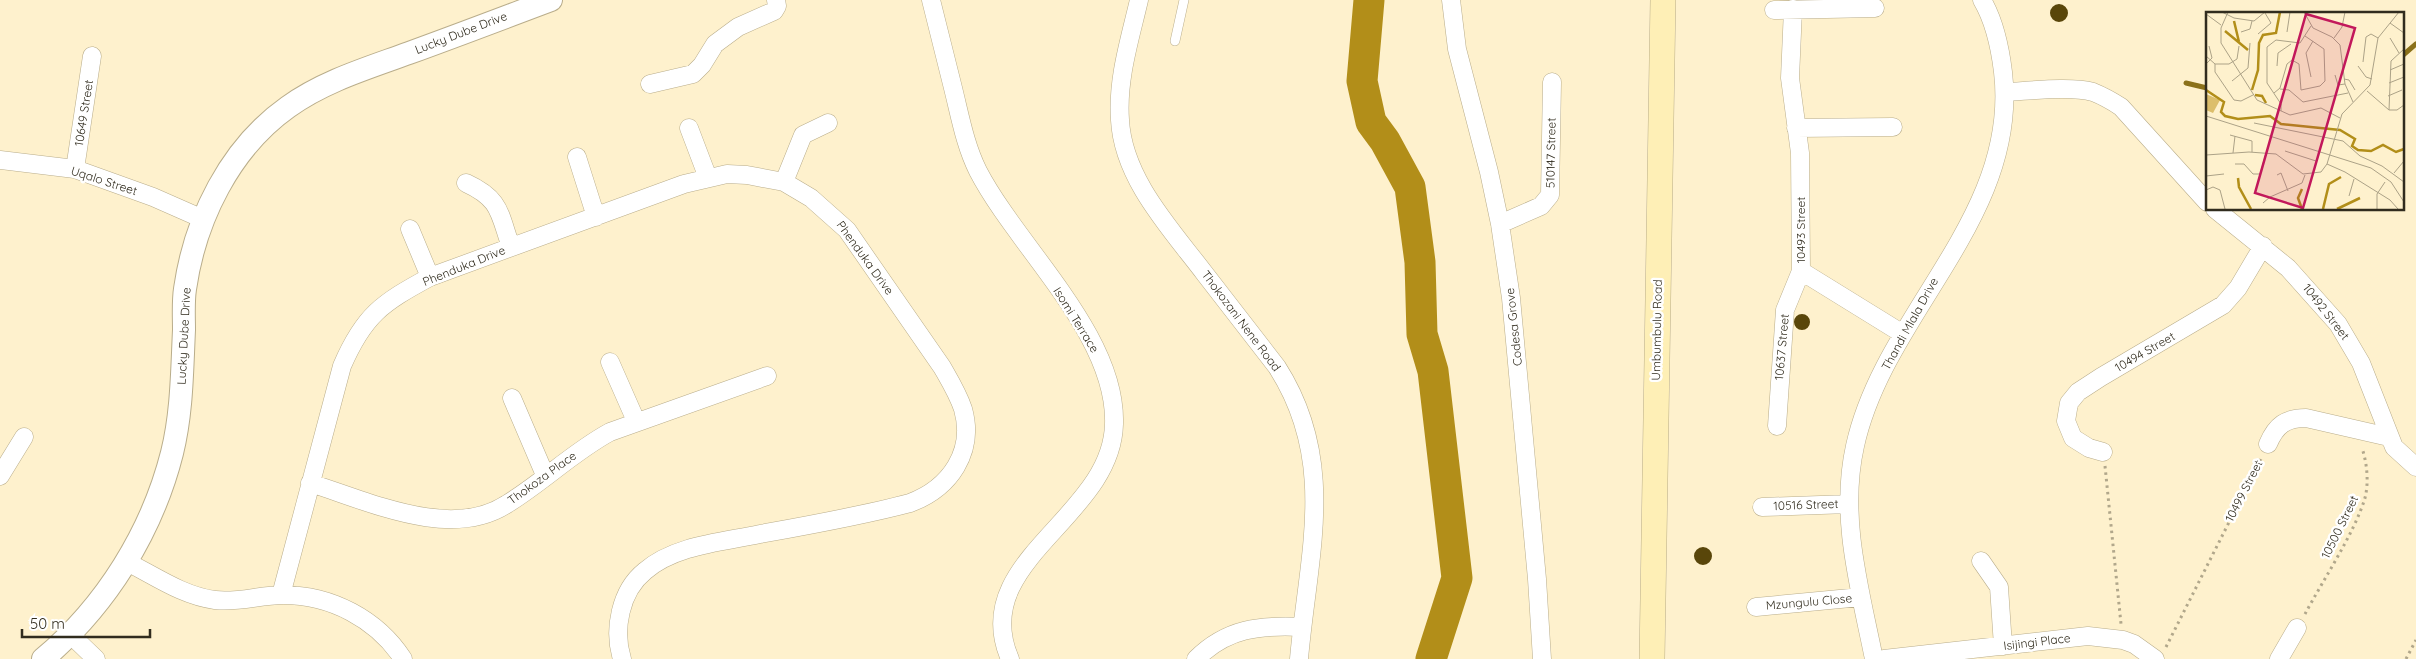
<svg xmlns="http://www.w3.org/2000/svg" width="2416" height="659" font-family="Quicksand,sans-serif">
  <rect width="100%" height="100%" fill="#fef1cd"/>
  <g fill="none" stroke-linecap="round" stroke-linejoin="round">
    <path stroke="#8b711a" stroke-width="5" d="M2402,56L2416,44
      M2186,83L2207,88"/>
    <path stroke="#b28e19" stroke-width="31" d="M1369,0L1362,81L1371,122L1385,141L1410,187L1420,262L1422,334L1433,371L1457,578L1431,659"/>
  </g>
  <path fill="#59460a" d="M2050 13a9 9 0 1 1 18 0a9 9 0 1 1-18 0Z
    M1794 322a8 8 0 1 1 16 0a8 8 0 1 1-16 0Z
    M1694 556a9 9 0 1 1 18 0a9 9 0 1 1-18 0Z"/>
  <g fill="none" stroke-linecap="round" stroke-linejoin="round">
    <defs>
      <path id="service" d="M1175,41L1184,0"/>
      <path id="minor" d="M931,0C938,29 946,59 953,88C960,116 965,145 978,171C1018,248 1117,335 1114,424C1112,518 967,561 1010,659
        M1139,0C1130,39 1117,79 1120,120C1123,179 1171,229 1205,274C1229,305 1253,336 1277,367C1338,462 1308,555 1299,659
        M1451,0L1457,49L1489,172L1500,224L1511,298L1537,579L1542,659
        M1774,10L1875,8
        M650,84L693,74L702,65L715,44L738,27L774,11L777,6L776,0
        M2005,92C2029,91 2071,86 2093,92C2103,96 2112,101 2121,107L2207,202
        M689,128L708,178
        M1796,128L1893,127
        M577,157L596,217
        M0,160L75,169L153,197L203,219
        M75,169L92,56
        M784,182L803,135L828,123
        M466,183C501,199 499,213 511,247
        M2215,209L2288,268L2338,324L2361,363L2394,447L2416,467
        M1500,224L1541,206L1550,195L1552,82
        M410,229L430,277
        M1801,271L1903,334
        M610,362L636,421
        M512,398L545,475
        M1777,426L1785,310L1801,271L1800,153L1790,78L1793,9
        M2268,444C2276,425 2286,418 2306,418L2389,437
        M2103,452L2089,448L2073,438L2066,421L2069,403L2078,392L2101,377L2223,305L2238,288L2263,246
        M0,476L24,437
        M310,483C368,501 451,541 507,504C543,482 573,452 610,432L767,376
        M1762,507L1849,504
        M1981,561L1999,587L2003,646
        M127,562C155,576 183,596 215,600C238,603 260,595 283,595C331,595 377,619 403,659
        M281,595L342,366C364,315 382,303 430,277L684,184L727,174L747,175L784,182L811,198L847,230L942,367C950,381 958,394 963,409C975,452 950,488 910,503C861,516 810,525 760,534C723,542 675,545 645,571C620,591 613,630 622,659
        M1756,607L1861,597
        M71,635L96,659
        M1196,659C1227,628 1260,625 1302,627
        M1874,659C1860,589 1839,517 1855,446C1884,313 2020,217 2003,72C2000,47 1995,22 1982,0
        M1884,659L2088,636L2123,640L2134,644L2155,659
        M2279,659L2297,628"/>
      <path id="tertiary" d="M43,659C106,606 152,532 172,453C182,413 182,371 184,330C184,317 183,302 185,289C195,219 230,148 288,107C324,81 368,68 409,53C456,36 503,18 551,0"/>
      <path id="secondary" d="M1652,659L1663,0"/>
    </defs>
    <use href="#service" stroke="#b9ad8b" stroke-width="10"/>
    <use href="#minor" stroke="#b9ad8b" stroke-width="19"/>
    <use href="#tertiary" stroke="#b9ad8b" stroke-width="24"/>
    <use href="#secondary" stroke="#b9ad8b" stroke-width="26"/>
    <path stroke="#b1a78b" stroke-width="3" stroke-dasharray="2.5 4" stroke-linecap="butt" d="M2105,466L2121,624
      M2305,614C2323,580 2354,534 2365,498C2369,482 2367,463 2362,448
      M2166,647L2261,459
      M2406,659L2416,640"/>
    <use href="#service" stroke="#fff" stroke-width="9"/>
    <use href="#minor" stroke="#fff" stroke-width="18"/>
    <use href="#tertiary" stroke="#fff" stroke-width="22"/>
    <use href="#secondary" stroke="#feefb6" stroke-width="25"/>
  </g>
  <g text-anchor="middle" stroke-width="5" stroke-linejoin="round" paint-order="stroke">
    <g font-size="12" fill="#312c1e" stroke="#fff">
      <text transform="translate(461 33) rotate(-21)" y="4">Lucky Dube Drive</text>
      <text transform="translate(84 113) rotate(-81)" y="4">10649 Street</text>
      <text transform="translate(1551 153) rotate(-89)" y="4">510147 Street</text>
      <text transform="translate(104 181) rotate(18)" y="4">Uqalo Street</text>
      <text transform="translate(1801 230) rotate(-90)" y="4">10493 Street</text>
      <text transform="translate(865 258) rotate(54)" y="4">Phenduka Drive</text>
      <text transform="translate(464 266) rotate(-22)" y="4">Phenduka Drive</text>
      <text transform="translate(2326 312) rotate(52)" y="4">10492 Street</text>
      <text transform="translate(1076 320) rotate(58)" y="4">Isomi Terrace</text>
      <text transform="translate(1241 321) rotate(53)" y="4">Thokozani Nene Road</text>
      <text transform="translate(1910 324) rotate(-61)" y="4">Thandi Mlala Drive</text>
      <text transform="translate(1514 327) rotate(-96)" y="4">Codesa Grove</text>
      <text transform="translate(1657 330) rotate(-89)" y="4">Umbumbulu Road</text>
      <text transform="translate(184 336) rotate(-87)" y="4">Lucky Dube Drive</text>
      <text transform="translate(1782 347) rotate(-85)" y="4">10637 Street</text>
      <text transform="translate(2145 352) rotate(-30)" y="4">10494 Street</text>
      <text transform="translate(542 478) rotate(-36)" y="4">Thokoza Place</text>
      <text transform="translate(2244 491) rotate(-63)" y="4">10499 Street</text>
      <text transform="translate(1806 505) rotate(-2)" y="4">10516 Street</text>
      <text transform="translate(2340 527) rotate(-64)" y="4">10500 Street</text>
      <text transform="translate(1809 602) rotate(-5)" y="4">Mzungulu Close</text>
      <text transform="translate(2037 642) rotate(-7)" y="4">Isijingi Place</text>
    </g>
  </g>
  <g transform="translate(2206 12)">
    <rect width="198" height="198" fill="#fef1cd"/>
    <path d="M0,82L14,88L7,101L0,98Z" fill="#dcbe6b"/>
    <path fill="none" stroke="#b28e19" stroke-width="2.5" d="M28,9L33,30M19,19L42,38M0,78L18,90L15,100L19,104L32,107L64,104L75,112L134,118L149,127L146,134L152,138L165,139L177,133L190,140L198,137M46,78L52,58L53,31L57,23L70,21L74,0M49,83L56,84L60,91M32,166L33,175L45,197M96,177L92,186L96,197M117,197L123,172L135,165M131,197L154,186"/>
    <path fill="none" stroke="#aca287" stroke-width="1" d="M16,0L28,6L48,9L59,0M22,0L15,16V31L51,88L84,103L115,96L134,106M98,0L107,16L126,25L134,33L139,72L147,90M0,2L15,13M184,11L198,21M35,20L44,17L46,9M81,20L84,0M52,22L65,11L59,1M128,26L136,15L139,0M184,26L193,41M0,44L9,52H23L31,47L33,34M157,50L160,25L165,22L172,26M0,52L6,46L3,34M9,52V60L28,88L35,89L47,83M71,54L72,41L85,32M152,54L160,65L166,67M184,58L198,52M129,63L132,73L139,72M105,65L100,41L107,29M138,67L143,68L149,78M26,69L42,56L44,31M183,71L198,65M74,77L83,78L97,90L142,81M161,79L183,98H191L198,93M68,81L74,76L81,52L86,48L93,52L95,78L114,74L119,69L118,37L99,24M182,84L196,78M183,98L185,49L198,37M75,99V92L61,71V35L70,28L94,31L105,14M0,104L165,156L185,170L198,190M48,111L137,129L154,144L176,154L198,170M24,123L46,129V140M79,139L110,149M27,141L29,124M0,143L43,140L70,142L97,162L115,160L121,152L136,102L164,73L172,26L193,0M29,152H38L47,162H54L60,141M121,152L139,160L184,188L192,197M188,161L198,149M71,163L75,161L82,179M0,164L18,162M0,178L7,175L14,178L19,197M143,184L148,167M57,191L64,185L96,171L99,163M171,197V182L179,170"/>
    <path fill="#c2185b" fill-opacity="0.15" stroke="#c2185b" stroke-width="2.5" d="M100,2L149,16L97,196L49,181Z"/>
    <rect width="198" height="198" fill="none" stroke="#312c1e" stroke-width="2.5"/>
  </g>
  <path d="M22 629v8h128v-8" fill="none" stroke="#312c1e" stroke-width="2.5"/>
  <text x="30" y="629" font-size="15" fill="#312c1e" stroke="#ffffff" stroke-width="4" paint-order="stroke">50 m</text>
</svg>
